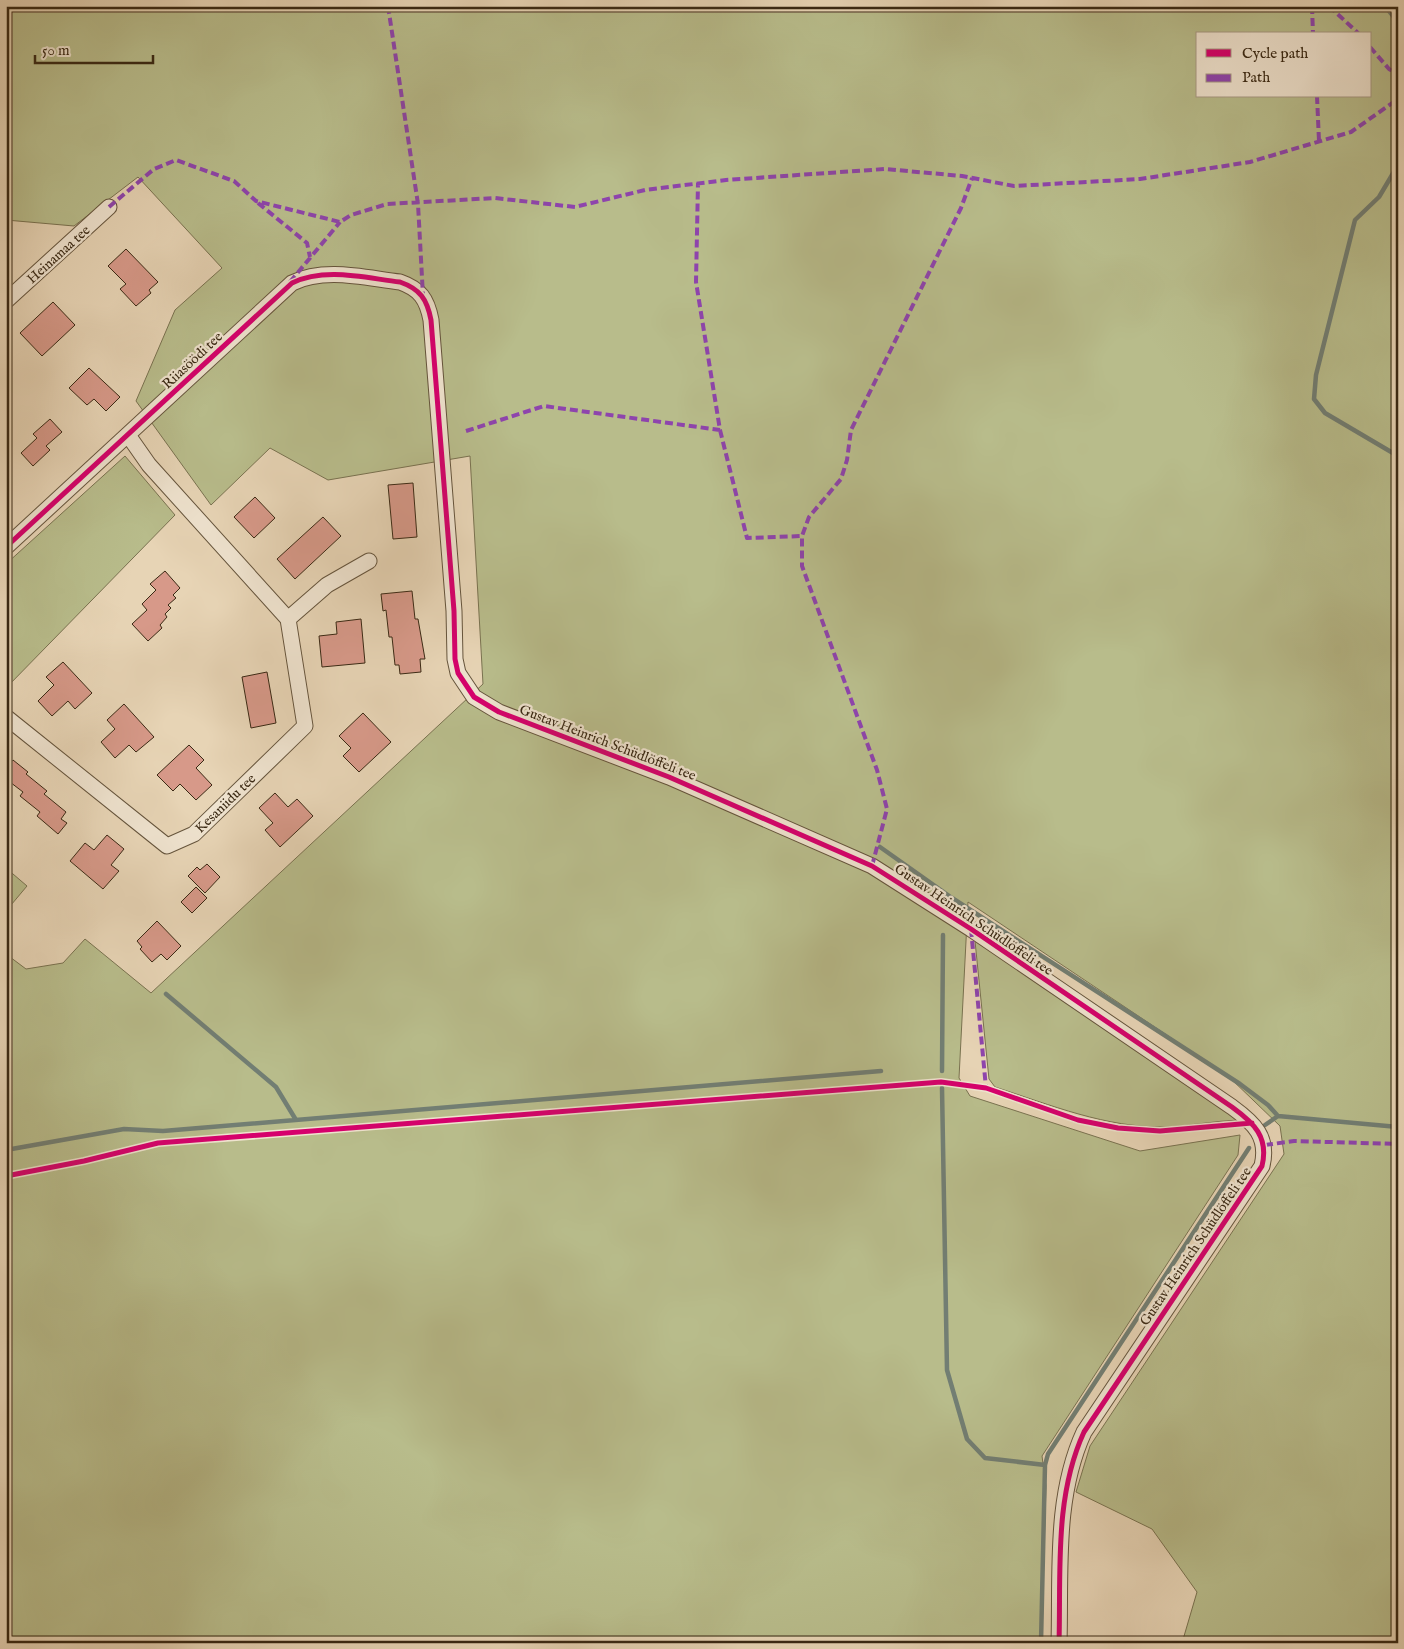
<svg xmlns="http://www.w3.org/2000/svg" width="1404" height="1649" font-family="'IM FELL English',serif">
  <rect width="100%" height="100%" fill="#e7d4b5"/>
  <filter id="stains"><feTurbulence type="fractalNoise" baseFrequency=".004" numOctaves="4"/><feColorMatrix values="0 0 0 0 .2 0 0 0 0 .09 0 0 0 0 .02 0 0 0 .5 -.17"/></filter>
  <radialGradient id="worn" r=".72"><stop offset=".6" stop-color="#630" stop-opacity="0"/><stop offset="1" stop-color="#630" stop-opacity=".3"/></radialGradient>
  <path fill="#b8bc8b" stroke="#797250" fill-rule="evenodd" d="M6,6H1398V1643H1182L1197,1592L1152,1529L1076,1492L1090,1446L1284,1154L1280,1126L1228,1076L968,902L959,1078L970,1096L1140,1151L1240,1135L1238,1155L1042,1456L1046,1486L1041,1643H6V954L26,969L63,963L85,939L151,993L483,684L470,456L328,480L270,448L211,505L136,401L175,310L222,268L138,177L74,226L6,220ZM1198,34H1370V96H1198Z
    M125,456L175,515L6,688V564Z
    M6,868L27,886L6,911Z
    M975,941L982,945L1238,1120C1214,1121 1190,1126 1166,1127C1106,1128 1051,1105 995,1087L989,1079Z"/>
  <g fill="none" stroke-linecap="round" stroke-linejoin="round">
    <path stroke="#727e73" stroke-width="4.5" d="M1385,6L1398,22
      M1398,165L1379,197L1355,220L1316,375L1314,399L1325,413L1398,456
      M880,847L952,898L1240,1084L1268,1105L1278,1116
      M166,994L276,1087L296,1120
      M942,1071L943,935
      M942,1088L947,1370L967,1439L985,1458L1045,1465
      M1265,1125L1278,1116L1398,1127
      M6,1150L124,1129L163,1131L881,1071
      M1041,1643L1045,1465L1048,1454L1249,1148"/>
  </g>
  <path fill="#d79989" stroke="#3a2914" d="M126,249L158,282L149,290L151,293L136,306L120,289L126,284L108,266Z
    M53,302L75,325L42,356L20,333Z
    M89,368L120,397L106,411L94,399L87,405L69,388Z
    M50,419L62,432L46,446L50,450L33,466L21,453L37,438L33,434Z
    M413,483L417,537L393,539L388,485Z
    M255,497L275,518L254,538L234,517Z
    M323,517L341,536L295,579L277,559Z
    M165,571L180,588L173,595L176,598L168,605L171,608L165,614L167,617L160,625L162,628L148,641L132,624L147,610L142,604L156,590L150,584Z
    M412,591L415,619H418L425,659H420L421,672L400,674L399,665H395L392,637H389L386,610L383,611L381,594Z
    M361,619L365,663L322,667L319,636L337,634L336,622Z
    M63,662L92,693L75,709L68,701L52,716L38,701L54,685L46,677Z
    M267,672L276,723L251,728L242,677Z
    M124,704L154,737L136,752L129,745L115,758L101,742L115,729L107,720Z
    M363,713L391,742L359,772L343,756L351,748L339,736Z
    M189,745L204,760L196,768L212,785L196,800L180,784L173,791L157,775Z
    M13,760L28,772L26,774L47,791L44,794L66,812L61,819L67,823L58,834L37,816L40,812L20,796L23,792L6,779V768Z
    M275,793L288,807L297,799L313,816L280,847L265,830L273,823L259,808Z
    M107,835L124,849L111,865L119,871L103,889L70,861L85,843L94,850Z
    M207,864L220,877L205,893L188,876L197,867L200,870Z
    M196,887L207,898L192,913L181,902Z
    M157,921L181,946L167,960L161,954L152,962L140,949L142,947L137,941Z"/>
  <g fill="none" stroke-linecap="round" stroke-linejoin="round">
    <defs>
      <path id="minor" d="M6,301L109,207
        M6,547L292,283C325,267 365,278 400,282C420,289 427,299 431,320L454,611L455,659L458,673L474,697L499,712L669,777L872,866L971,929L1232,1107C1254,1123 1269,1137 1262,1166L1084,1432C1054,1497 1061,1573 1059,1643
        M288,619L327,585L369,561
        M6,717L167,846L194,834L305,726L288,619L149,465L128,435"/>
    </defs>
    <use href="#minor" stroke="#65543c" stroke-width="17"/>
    <use href="#minor" stroke="#efe3cf" stroke-width="15"/>
    <path stroke="#8e44ad" stroke-width="4" stroke-dasharray="8 4" stroke-linecap="butt" d="M388,6L418,204L423,296
      M1312,6L1313,34
      M1329,6L1359,34
      M1370,47L1389,69L1398,74
      M1317,96L1319,141
      M258,203L307,243L310,257
      M109,207L154,169L176,160L234,181L256,201L340,222L351,215L387,204L495,198L575,207L645,190L726,180L885,169L962,176L1014,186L1140,179L1250,162L1351,132L1398,99
      M290,282L340,222
      M720,430L747,538L802,536
      M466,431L544,406L720,430L696,282L698,183
      M872,866L887,809L877,770L802,566V536L809,517L841,479L847,460L851,430L961,208L972,178
      M971,929L986,1088
      M1265,1145L1294,1141L1398,1144"/>
    <defs>
      <path id="cycleway" d="M6,547L292,283C325,267 365,278 400,282C420,289 427,299 431,320L454,611L455,659L458,673L474,697L499,712L669,777L872,866L971,929L1232,1107C1254,1123 1269,1137 1262,1166L1084,1432C1054,1497 1061,1573 1059,1643
        M6,1176L84,1161L158,1143L941,1082L986,1088L1078,1120L1118,1128L1160,1131L1252,1123"/>
    </defs>
    <use href="#cycleway" stroke="#efe3cf" stroke-width="8"/>
    <use href="#cycleway" stroke="#d6006c" stroke-width="5"/>
  </g>
  <g text-anchor="middle" stroke-width="4.5" stroke-linejoin="round" paint-order="stroke">
    <g font-size="14" fill="#3a2914" stroke="#efe3cf">
      <text transform="translate(58 254) rotate(-42)" y="5">Heinamaa tee</text>
      <text transform="translate(192 360) rotate(-43)" y="5">Riiasöödi tee</text>
      <text transform="translate(608 742) rotate(21)" y="5">Gustav Heinrich Schüdlöffeli tee</text>
      <text transform="translate(225 803) rotate(-44)" y="5">Kesaniidu tee</text>
      <text transform="translate(974 919) rotate(34)" y="5">Gustav Heinrich Schüdlöffeli tee</text>
      <text transform="translate(1195 1246) rotate(-56)" y="5">Gustav Heinrich Schüdlöffeli tee</text>
    </g>
  </g>
  <rect width="1404" height="1649" fill="none" stroke="#e7d4b5" stroke-width="25"/>
  <rect x="8" y="8" width="1389" height="1634" fill="none" stroke="#3a2914" stroke-width="2.5"/>
  <rect x="12" y="12" width="1379" height="1624" fill="none" stroke="#3a2914"/>
  <rect x="1196" y="32" width="175" height="65" fill="#efe3cf" stroke="#a79984"/>
  <rect x="1206" y="49" width="25" height="8" fill="#d6006c" stroke="#a79984"/>
  <text x="1242" y="58" font-size="15" fill="#3a2914">Cycle path</text>
  <rect x="1206" y="74" width="25" height="8" fill="#8e44ad" stroke="#a79984"/>
  <text x="1242" y="82" font-size="15" fill="#3a2914">Path</text>
  <path d="M35 55v8h118v-8" fill="none" stroke="#3a2914" stroke-width="2.5"/>
  <text x="42" y="55" font-size="15" fill="#3a2914" stroke="#efe3cf" stroke-width="4" paint-order="stroke">50 m</text>
  <rect width="100%" height="100%" filter="url(#stains)"/>
  <rect width="100%" height="100%" fill="url(#worn)"/>
</svg>
